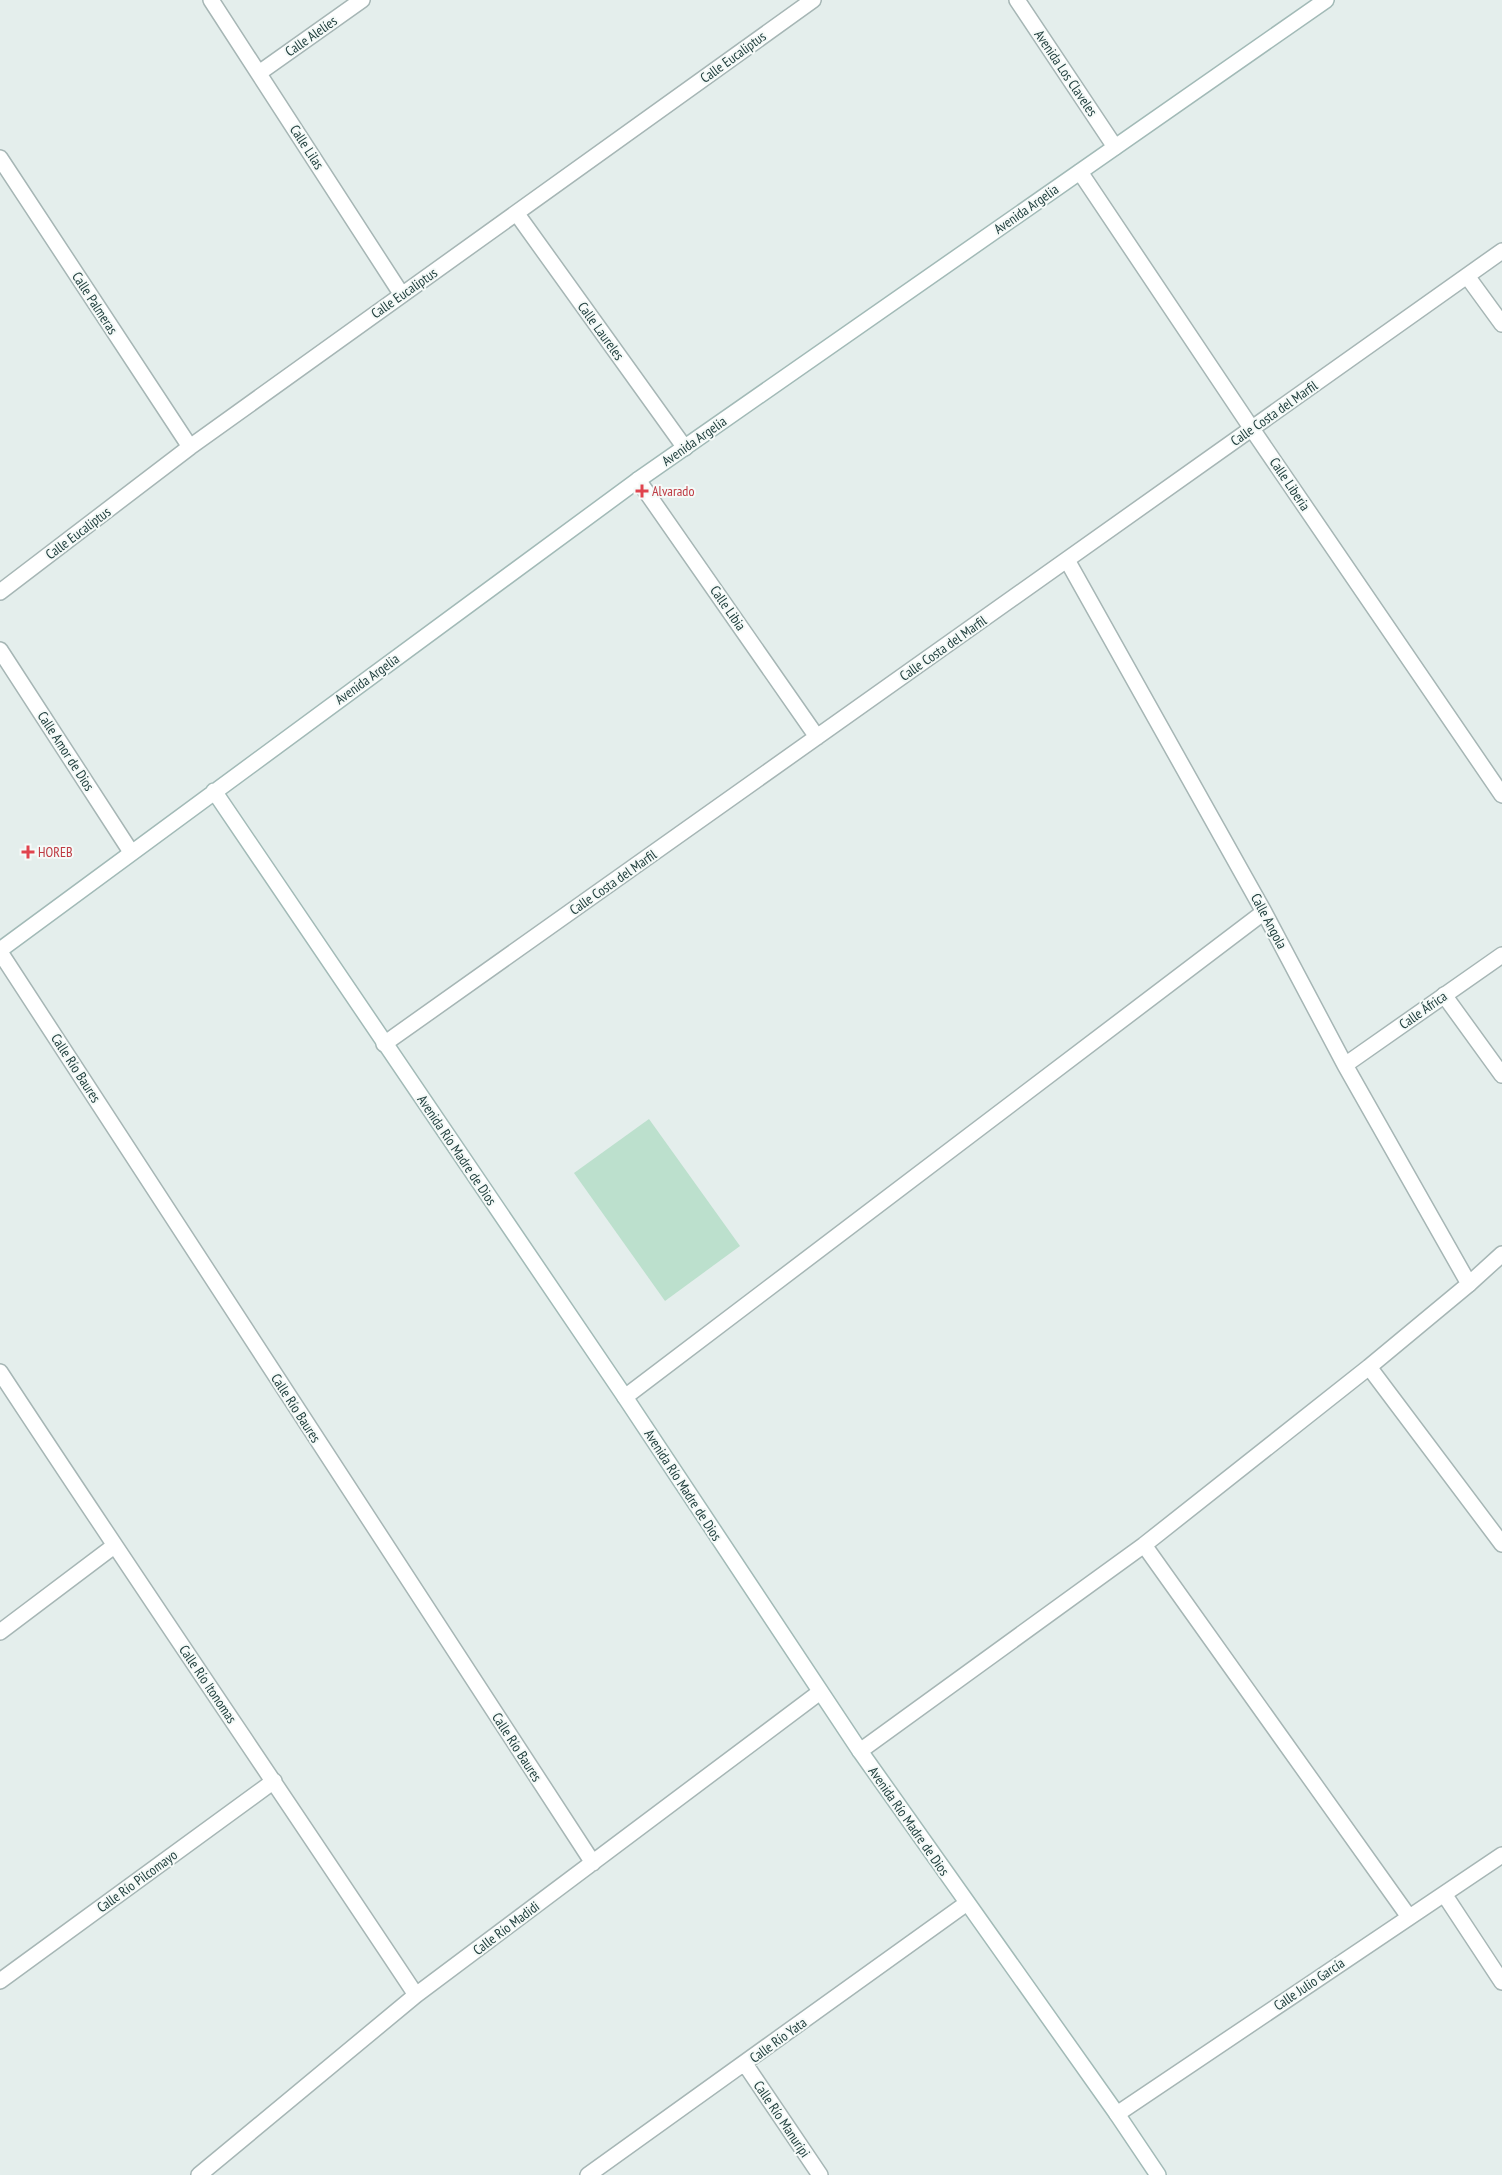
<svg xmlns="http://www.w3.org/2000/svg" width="1502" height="2175" font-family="'PT Sans Narrow',sans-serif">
  <rect width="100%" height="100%" fill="#e4eeec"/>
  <path fill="#bce0cd" d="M649,1119L740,1246L665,1301L574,1173Z"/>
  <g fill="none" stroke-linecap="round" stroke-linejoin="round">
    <defs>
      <path id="lane" d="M1444,995L1502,1075
        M1469,1284L1502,1254"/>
      <path id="street" d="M211,0L402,295
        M1017,0L1115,147
        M259,73L362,0
        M0,158L190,447
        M1080,172L1252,429L1502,795
        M517,214L685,448
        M1467,276L1502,324
        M638,480L817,737
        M0,592L190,447L813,0
        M0,650L131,852
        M0,952L593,1863
        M384,1044L1502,251
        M1345,1065L1502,955
        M1369,1367L1502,1544
        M0,1372C137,1581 278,1787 416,1995
        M625,1397L1264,912
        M1144,1545L1409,1917
        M0,1632L114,1546
        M860,1751L1144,1545L1369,1367L1469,1284L1345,1065L1264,912L1067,560
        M1444,1894L1502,1982
        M0,1981L274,1781
        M745,2064L820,2175
        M1117,2114L1502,1855
        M199,2175L416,1995L820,1692
        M588,2175L967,1903"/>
      <path id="secondary" d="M214,791L625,1397L860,1751L1117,2114L1158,2175
        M0,950L638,480L1326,0"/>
    </defs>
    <use href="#lane" stroke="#a6b6b5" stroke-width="18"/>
    <use href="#street" stroke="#a6b6b5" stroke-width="18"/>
    <use href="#secondary" stroke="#a2bab7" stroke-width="18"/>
    <use href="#lane" stroke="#fff" stroke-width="15"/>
    <use href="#street" stroke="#fff" stroke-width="15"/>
    <use href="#secondary" stroke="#fff" stroke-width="15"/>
  </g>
  <g fill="#e0444e" stroke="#f5faf8" stroke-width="2">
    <path d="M639.5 483.5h5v5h5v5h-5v5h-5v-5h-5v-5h5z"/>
    <path d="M25.5 844.5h5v5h5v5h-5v5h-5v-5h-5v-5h5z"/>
  </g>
  <g text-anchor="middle" stroke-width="4" stroke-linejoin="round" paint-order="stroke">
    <g font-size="14" fill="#22403f" stroke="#f5faf8">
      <text transform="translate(311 36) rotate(-35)" y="5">Calle Alelíes</text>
      <text transform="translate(733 57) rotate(-36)" y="5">Calle Eucaliptus</text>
      <text transform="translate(1066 73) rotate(56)" y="5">Avenida Los Claveles</text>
      <text transform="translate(307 147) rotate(57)" y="5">Calle Lilas</text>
      <text transform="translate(1026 209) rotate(-35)" y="5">Avenida Argelia</text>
      <text transform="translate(404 293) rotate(-35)" y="5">Calle Eucaliptus</text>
      <text transform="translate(95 303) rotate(57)" y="5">Calle Palmeras</text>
      <text transform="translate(601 331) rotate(54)" y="5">Calle Laureles</text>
      <text transform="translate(1274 413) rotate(-35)" y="5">Calle Costa del Marfil</text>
      <text transform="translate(694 441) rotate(-35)" y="5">Avenida Argelia</text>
      <text transform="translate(1290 484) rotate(56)" y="5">Calle Liberia</text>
      <text transform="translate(78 533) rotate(-37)" y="5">Calle Eucaliptus</text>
      <text transform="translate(728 608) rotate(55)" y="5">Calle Libia</text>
      <text transform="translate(943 648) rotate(-35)" y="5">Calle Costa del Marfil</text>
      <text transform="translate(367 679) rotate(-36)" y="5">Avenida Argelia</text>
      <text transform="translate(66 751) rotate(57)" y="5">Calle Amor de Dios</text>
      <text transform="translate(613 882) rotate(-35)" y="5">Calle Costa del Marfil</text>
      <text transform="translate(1269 921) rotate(62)" y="5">Calle Angola</text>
      <text transform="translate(1423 1010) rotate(-35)" y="5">Calle África</text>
      <text transform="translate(76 1068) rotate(57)" y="5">Calle Río Baures</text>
      <text transform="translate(457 1150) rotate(56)" y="5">Avenida Río Madre de Dios</text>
      <text transform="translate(296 1408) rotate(57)" y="5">Calle Río Baures</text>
      <text transform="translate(683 1485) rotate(57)" y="5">Avenida Río Madre de Dios</text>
      <text transform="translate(208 1684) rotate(56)" y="5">Calle Río Itonomas</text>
      <text transform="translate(517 1747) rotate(57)" y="5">Calle Río Baures</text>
      <text transform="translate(909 1821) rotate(55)" y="5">Avenida Río Madre de Dios</text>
      <text transform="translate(137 1881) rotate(-36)" y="5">Calle Río Pilcomayo</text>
      <text transform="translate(506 1928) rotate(-37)" y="5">Calle Río Madidi</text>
      <text transform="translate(1309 1984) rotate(-34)" y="5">Calle Julio García</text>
      <text transform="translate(778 2040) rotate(-36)" y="5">Calle Río Yata</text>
      <text transform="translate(782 2119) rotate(56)" y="5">Calle Río Manuripi</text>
    </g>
    <g font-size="14" fill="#be3a42" stroke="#f5faf8" text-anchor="start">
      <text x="652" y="496">Alvarado</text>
      <text x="38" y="857">HOREB</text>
    </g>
  </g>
</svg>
